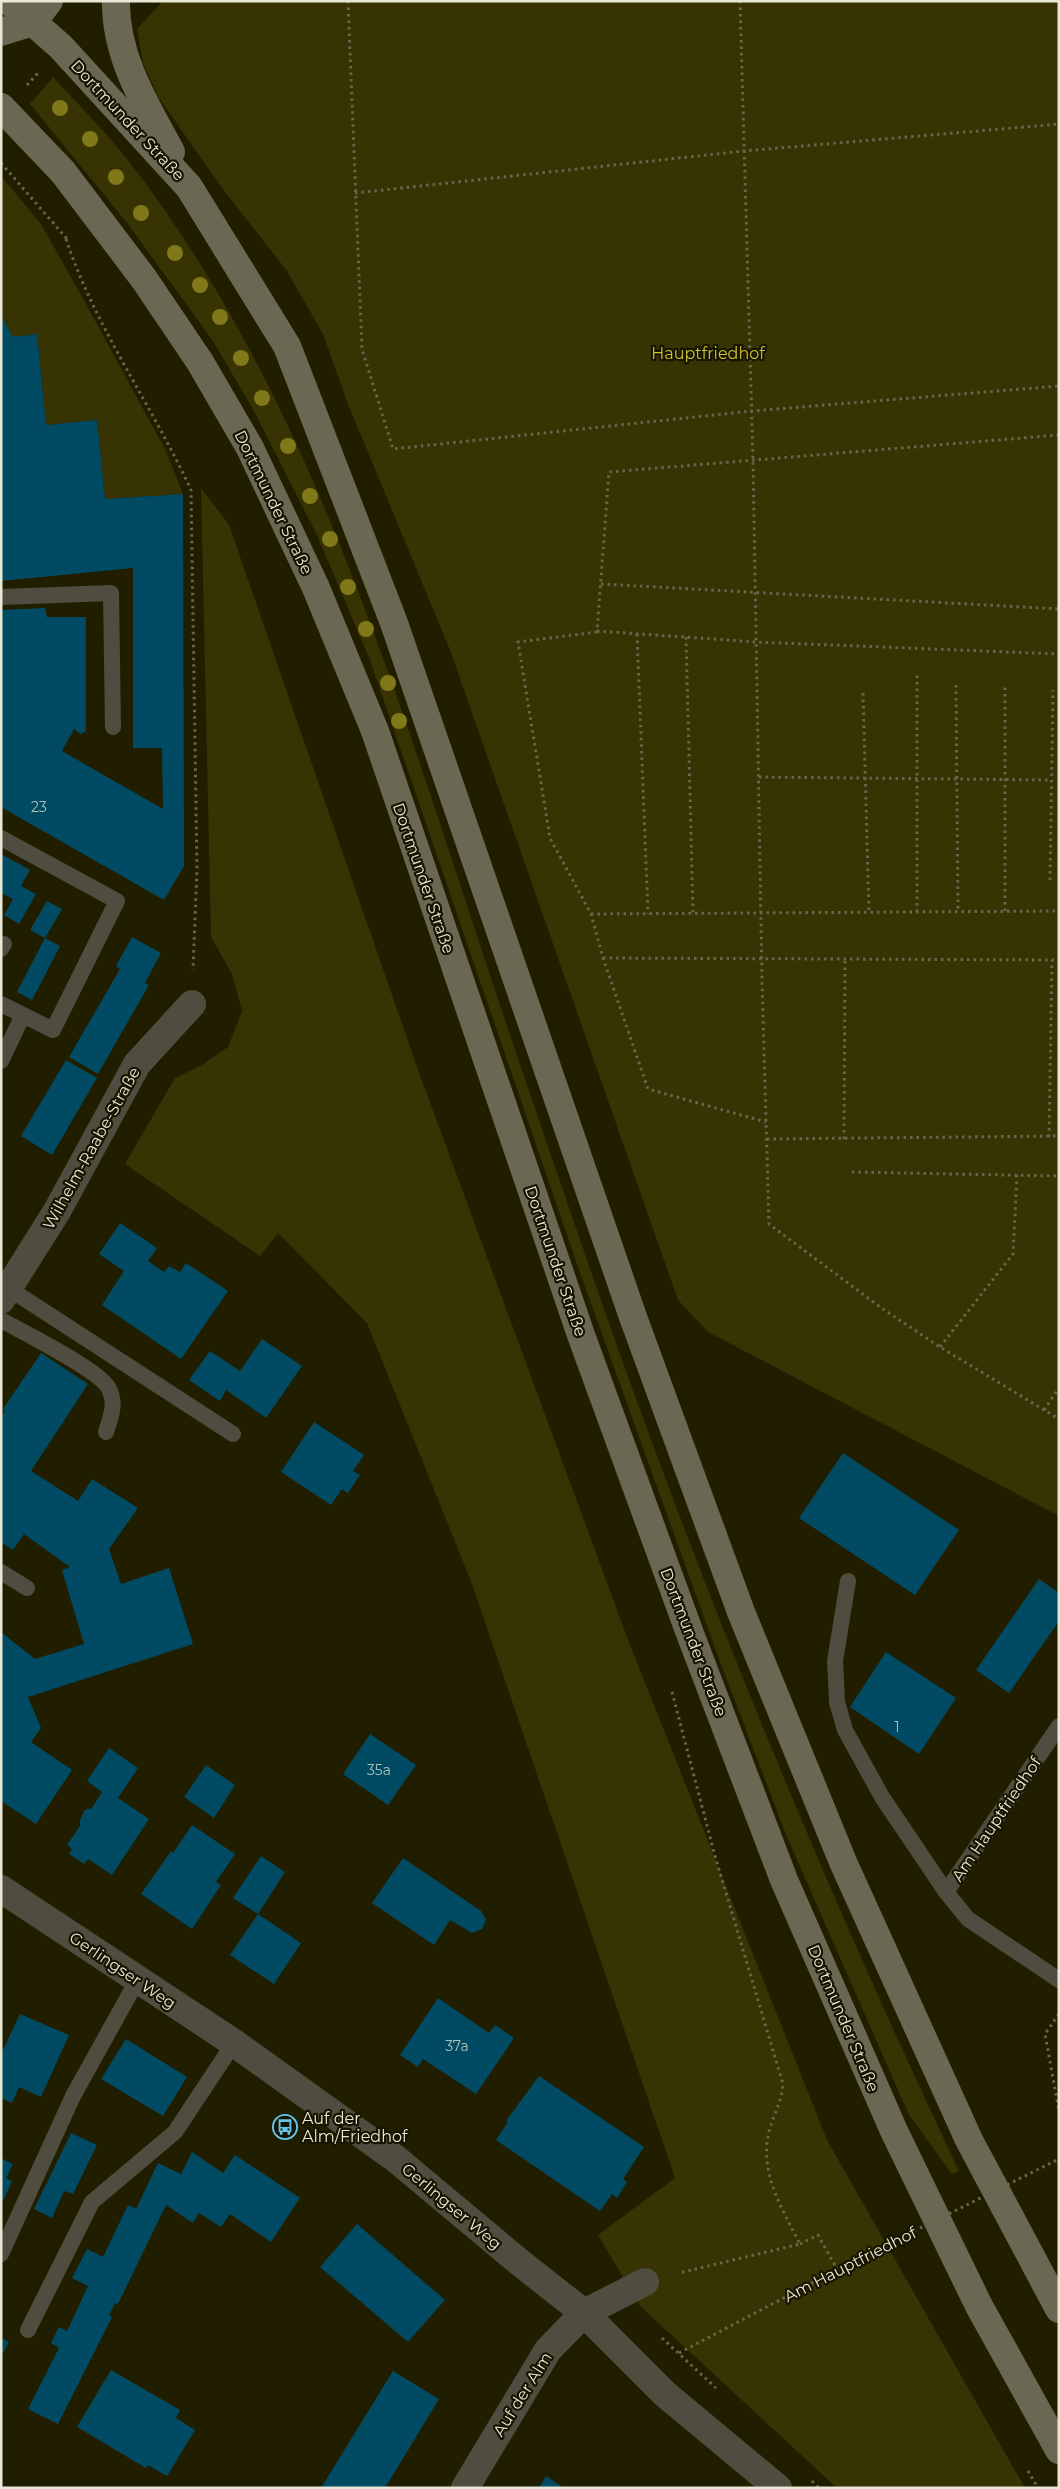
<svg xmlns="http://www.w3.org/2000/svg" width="1060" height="2489" font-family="Montserrat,sans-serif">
  <rect width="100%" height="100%" fill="#211e00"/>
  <path fill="#373303" d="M163,1H1059V1516L708,1332L678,1300L450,650L348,404L323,334L287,271L222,188L159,98L143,63L137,29Z
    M53,77C76,102 101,127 123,154C291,366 379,639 463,893C506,1025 551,1156 596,1286C701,1588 822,1882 959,2171L952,2174L909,2115L787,1837L719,1659L580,1273L370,660L317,535L255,413L213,341L128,224L30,104Z
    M1,176L41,224L80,293L166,451L183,494L105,499L97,420L46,425L37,334L13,337L1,315Z
    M201,488L229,525L417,1067L630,1645L827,2140L1025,2488H837L640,2306L598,2235L675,2178L472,1584L367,1323L278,1233L260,1256L125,1164L175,1078L202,1065L228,1047L242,1011L232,974L211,937Z"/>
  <path fill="#004b63" d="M1,315L13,337L37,334L46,425L97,420L105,499L183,494L184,866L164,900L1,807V610L45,608L47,617H86V731L81,734L74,729L62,751L163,809L162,748H133V568L1,581Z
    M1,854L30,870L21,886L36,894L19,924L4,915L13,899L1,893Z
    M47,901L62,909L45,938L30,930Z
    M132,937L161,953L145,983L149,985L98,1074L69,1057L120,969L116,966Z
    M45,938L60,946L32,1000L17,992Z
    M66,1060L97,1078L52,1155L21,1136Z
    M120,1223L157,1248L148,1261L164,1272L169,1266L180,1272L186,1263L228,1291L181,1359L102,1305L124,1271L99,1254Z
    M262,1339L302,1366L266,1418L226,1390L220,1401L189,1380L210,1351L240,1371Z
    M41,1353L88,1384L31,1471L78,1501L92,1479L138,1508L109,1549L121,1584L169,1568L193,1644L28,1697L41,1728L31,1742L72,1770L36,1824L1,1801V1632L35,1659L84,1644L62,1570L70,1567L24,1534L13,1550L1,1542V1416L5,1411L3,1409Z
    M314,1422L364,1455L353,1471L360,1475L348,1493L342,1489L331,1505L281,1472Z
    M843,1453L959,1530L915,1595L799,1518Z
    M1039,1579L1059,1593V1621L1009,1693L976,1670Z
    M886,1652L956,1698L919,1754L850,1707Z
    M370,1734L416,1765L388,1805L343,1774Z
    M109,1748L138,1768L118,1798L149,1819L112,1875L88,1859L84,1864L69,1854L72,1849L67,1845L80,1826V1820L85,1810L92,1808L102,1792L87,1781Z
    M206,1765L235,1785L214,1818L184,1797Z
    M192,1825L235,1854L216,1882L221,1885L192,1929L141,1894L171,1851L173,1853Z
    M261,1856L285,1872L258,1914L233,1898Z
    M403,1858L481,1911L486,1920L482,1929L472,1933L450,1920L434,1945L372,1903Z
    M258,1914L301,1943L274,1984L230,1955Z
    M438,1998L489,2033L495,2025L514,2038L476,2094L423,2059L418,2067L400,2055Z
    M20,2014L69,2035L41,2097L19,2087L12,2103L1,2098V2054Z
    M126,2039L187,2077L163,2116L101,2079Z
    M539,2076L644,2147L623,2179L627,2182L617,2198L612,2194L600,2211L496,2140L508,2122L506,2121Z
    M71,2133L97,2145L73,2194L64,2191L52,2218L34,2209Z
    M192,2152L223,2173L235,2155L300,2198L271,2242L230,2214L221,2227L199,2213L193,2223L166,2205L118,2304L115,2303L109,2315L112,2317L58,2424L28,2409L59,2348L51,2343L59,2327L67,2331L88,2286L72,2278L87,2249L103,2257L128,2205L136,2209L158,2163L181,2174Z
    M1,2158L13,2164L6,2178L12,2181L3,2201L1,2200Z
    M357,2224L445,2300L408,2342L320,2267Z
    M1,2338L9,2342L1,2357Z
    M111,2370L180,2410L176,2418L195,2430L167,2476L148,2465L146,2468L77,2427Z
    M393,2371L439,2399L385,2488H321Z
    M546,2476L564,2488H539Z"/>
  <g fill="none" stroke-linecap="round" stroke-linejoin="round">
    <path stroke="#68664c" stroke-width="3" stroke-dasharray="2.5 4" stroke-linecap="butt" d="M348,1L362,349L393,449L752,411L1059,386
      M740,1L753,460L762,980L769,1224L880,1307L940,1347L1059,1419
      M27,85L38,73
      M1,163L68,240
      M355,193L744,151L1059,124
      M66,239C95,327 152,405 191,490L197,869L193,970
      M1059,435L609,472L597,631L756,642L1059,654
      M601,584L1059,609
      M597,632L518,642L550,838L591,914L603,958L648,1089L766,1122
      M637,634L648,914
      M686,637L693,914
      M956,685L958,912
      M863,693L869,913
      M759,777L1051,780
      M1050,880L1053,690
      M1005,911V684
      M917,912V675
      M591,914L1059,911
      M603,958L1059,960
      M1049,1137L1052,960
      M767,1139L1059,1136
      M844,1139L845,959
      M852,1172L1059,1176
      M940,1347L1013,1254L1017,1175
      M1044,1410L1059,1388
      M672,1692L715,1856L783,2084C782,2102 773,2115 769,2132C759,2172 782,2209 800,2244L679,2273
      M1059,2014L1045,2034L1059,2111
      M800,2244L818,2235L837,2269
      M662,2338L716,2388
      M679,2353L856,2260
      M1028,2471L1038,2488
      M812,2481L819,2488"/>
    <path stroke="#4e4d3f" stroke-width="16" d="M1,597L111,593L113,727
      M1,838L117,901L53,1030L1,1004
      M1,949L4,944
      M1,1061L23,1015
      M8,1288L233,1434
      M1,1320C23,1332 97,1369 108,1387C117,1403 111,1416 106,1432
      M1,1572L27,1588
      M848,1581L835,1661L837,1702L845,1730L882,1797L946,1892
      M1059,1726L946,1892L968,1919L1059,1980
      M1,2254L73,2096L138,1979
      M28,2330L92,2202L175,2132L234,2043"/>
    <path stroke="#4e4d3f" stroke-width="28" d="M1,1300L57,1211L137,1064L192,1004
      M1,1889L234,2043L396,2159L518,2261L584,2313L665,2394L778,2488
      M465,2488L548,2350L584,2313L645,2282"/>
    <path stroke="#6a6852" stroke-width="28" d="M9,1L61,47L189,187L287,346L394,623L633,1317L741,1612L843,1862L969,2140L1059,2309
      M116,1C115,57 146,105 171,152
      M1,32L33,22L49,1
      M1,107L63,172L144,279L200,362L250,448L316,588L375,731L581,1335L689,1631L784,1880L894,2131L979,2306L1059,2450"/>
    <path stroke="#68664c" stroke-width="3" stroke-dasharray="2.5 4" stroke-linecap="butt" d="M856,2260L1059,2159"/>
  </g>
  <g fill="#81781a">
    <circle cx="60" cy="108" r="8"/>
    <circle cx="90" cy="139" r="8"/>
    <circle cx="116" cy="177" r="8"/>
    <circle cx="141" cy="213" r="8"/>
    <circle cx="175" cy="253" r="8"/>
    <circle cx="200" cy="285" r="8"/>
    <circle cx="220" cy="317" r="8"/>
    <circle cx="241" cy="358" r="8"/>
    <circle cx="262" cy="398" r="8"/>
    <circle cx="288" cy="446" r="8"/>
    <circle cx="310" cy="496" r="8"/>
    <circle cx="330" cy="539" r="8"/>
    <circle cx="348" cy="587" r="8"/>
    <circle cx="366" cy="629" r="8"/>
    <circle cx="388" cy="683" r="8"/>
    <circle cx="399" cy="721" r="8"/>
  </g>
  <defs>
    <symbol id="bus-ring" viewBox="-11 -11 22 22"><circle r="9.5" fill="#171500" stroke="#65c5ee" stroke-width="1.5"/><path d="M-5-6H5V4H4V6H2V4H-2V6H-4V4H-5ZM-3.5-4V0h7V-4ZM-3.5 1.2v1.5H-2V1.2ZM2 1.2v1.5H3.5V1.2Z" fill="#65c5ee"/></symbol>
  </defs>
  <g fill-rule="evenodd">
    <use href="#bus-ring" x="271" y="2113" width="28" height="28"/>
  </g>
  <g text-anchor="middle" stroke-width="4.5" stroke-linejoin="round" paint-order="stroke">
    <g font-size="14" fill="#afc1b9">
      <text x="39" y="812">23</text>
      <text x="897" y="1732">1</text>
      <text x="379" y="1775">35a</text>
      <text x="457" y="2051">37a</text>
    </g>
    <g font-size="16" fill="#e9e8d6" stroke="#171500">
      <text transform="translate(128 120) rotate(47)" y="6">Dortmunder Straße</text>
      <text transform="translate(274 502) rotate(64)" y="6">Dortmunder Straße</text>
      <text transform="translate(424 878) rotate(71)" y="6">Dortmunder Straße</text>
      <text transform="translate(91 1148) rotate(-61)" y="6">Wilhelm-Raabe-Straße</text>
      <text transform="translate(556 1261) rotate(71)" y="6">Dortmunder Straße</text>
      <text transform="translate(694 1642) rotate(69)" y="6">Dortmunder Straße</text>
      <text transform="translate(996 1819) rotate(-56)" y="6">Am Hauptfriedhof</text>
      <text transform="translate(123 1970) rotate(34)" y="6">Gerlingser Weg</text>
      <text transform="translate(844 2018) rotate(67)" y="6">Dortmunder Straße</text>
      <text transform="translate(452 2206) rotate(40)" y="6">Gerlingser Weg</text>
      <text transform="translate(850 2264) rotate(-27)" y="6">Am Hauptfriedhof</text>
      <text transform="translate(522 2394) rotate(-58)" y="6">Auf der Alm</text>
    </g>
    <g font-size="16" fill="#d0c230" stroke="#171500">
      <text x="708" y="359">Hauptfriedhof</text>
    </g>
    <g font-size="16" fill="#e9e8d6" stroke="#171500" text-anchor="start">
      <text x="302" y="2124">Auf der<tspan x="302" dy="18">Alm/Friedhof</tspan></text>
    </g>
  </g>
  <rect width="1060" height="2489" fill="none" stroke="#e9e8d6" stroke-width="5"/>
</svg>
